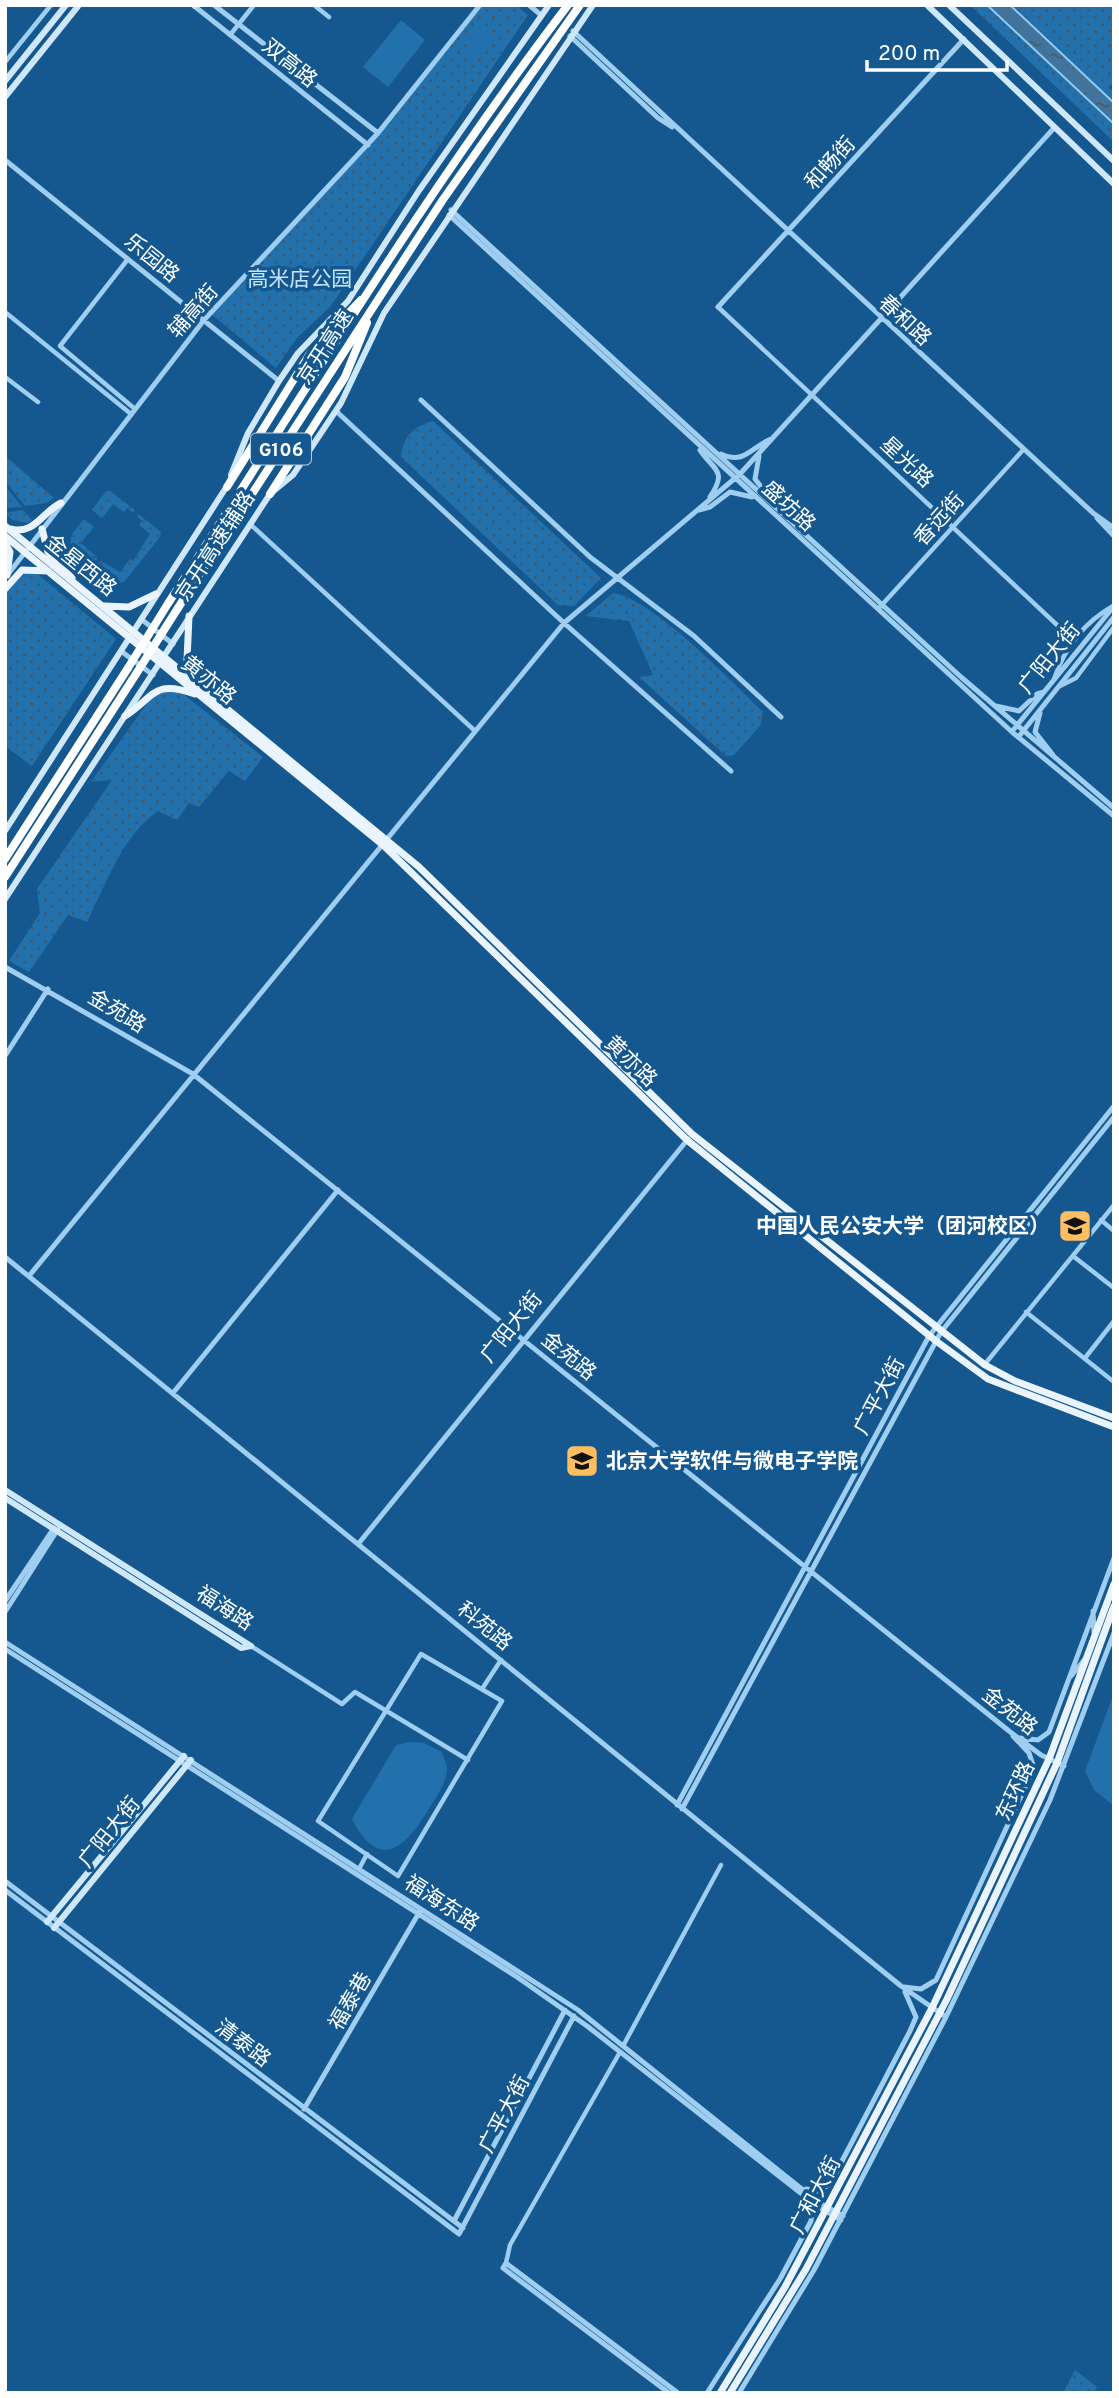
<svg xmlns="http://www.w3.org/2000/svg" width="1119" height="2398" font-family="Overpass,'Noto Sans SC',sans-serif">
  <defs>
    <pattern id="green-dots" width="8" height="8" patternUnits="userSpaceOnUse" patternTransform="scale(1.75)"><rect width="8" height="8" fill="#2371ac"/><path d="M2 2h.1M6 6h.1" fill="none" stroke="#3c5b72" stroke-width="1.8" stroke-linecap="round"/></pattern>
    <pattern id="water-ripples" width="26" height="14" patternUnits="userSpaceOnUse" patternTransform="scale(1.75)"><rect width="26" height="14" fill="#42739c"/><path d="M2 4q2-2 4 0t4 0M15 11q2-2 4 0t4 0" fill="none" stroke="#485c6c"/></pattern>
  </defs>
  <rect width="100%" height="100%" fill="#14588f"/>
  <path fill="url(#green-dots)" d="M480,5H516L528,15L331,306L297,338L276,368L210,313L355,159Z
    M970,5H1114V82L1109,87L1114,92V142Z
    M433,421L601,578L574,606L558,605L401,457C403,437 413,426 433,421Z
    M5,456L53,497L54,498L46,503L25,506L5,481Z
    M5,486L22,507L5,508Z
    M106,491H110L135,510L133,513L127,508L124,512L113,504L102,518L92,510Z
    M23,510L32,520L28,523L13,520L5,513Z
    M138,514L161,532L160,537L124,582L119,583L70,545L72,534L84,519L94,527L81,543L97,557L96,563L101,561L120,572L130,559L133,561L150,534L139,525L142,521L137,516Z
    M35,572L116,639L32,766L5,746V594L20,575Z
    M613,593C652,598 733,683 763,712L760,726L734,755L726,756L639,677L653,675L629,621L586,616Z
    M166,690H178L263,757L245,781L229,771L199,807L189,803L177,820L158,811C122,836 106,884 87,922L68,915L29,972L9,961L40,913L37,889L112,780L91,782L151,698Z
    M1075,2370L1097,2387L1094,2393H1063Z"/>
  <path fill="#2371ac" d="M401,20L425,40L388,87L363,67Z
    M479,29L490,37L475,55L465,47Z
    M1114,1693V1806L1094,1790L1085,1771Z
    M409,1742L424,1743L442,1752C443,1757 447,1763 447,1768C447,1782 437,1796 430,1807C407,1846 380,1874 352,1819L396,1745Z"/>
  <path fill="url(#water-ripples)" stroke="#91cbf4" stroke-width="2" d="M987,5H1010L1114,103V124Z"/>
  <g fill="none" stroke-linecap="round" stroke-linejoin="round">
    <path stroke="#9fcef1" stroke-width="4.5" d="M314,5L329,17
      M230,35L254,5
      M5,62L51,5
      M128,259L60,346L135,409
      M718,307L1073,640
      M5,312L131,414
      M5,377L38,402
      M250,524L474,730
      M880,607L1023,450
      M1054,679C1065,647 1083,623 1113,606
      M1060,686L1076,678L1114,627
      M1101,1220L1114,1231
      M1073,1256L1114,1288
      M1026,1312L1114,1382
      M1085,1358L1114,1321
      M985,1364L1114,1205
      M251,1646L342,1704L355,1692L468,1760
      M421,1654L502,1701L398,1876L318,1821Z
      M482,1689L501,1660
      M359,1869L367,1854
      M623,2046L721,1865
      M506,2263L510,2245L620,2052"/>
    <path stroke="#9fcef1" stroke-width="5" d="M193,5L368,145
      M214,5L378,133
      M529,5L541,15
      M573,31L1093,513L1114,528
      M570,36L658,118L672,127
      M5,160L279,381
      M451,210L961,677L1114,808
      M449,215L1012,732L1114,816
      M718,307L964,39
      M421,400L590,557L694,636L781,717
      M336,411L564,623L731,771
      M700,450C714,471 728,470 710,497
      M721,454C745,465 751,447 771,439
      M759,456L755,479L775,505
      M699,510L710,507L730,492L752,497
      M1097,518L1114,536
      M9,573L204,320L378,133L480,5
      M141,619L173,644
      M121,651L153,675
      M996,706L1019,711L1037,694L1044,692
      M1040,713L1035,732L1053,755
      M1014,729L1114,606
      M1020,735L1114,617
      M5,967L193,1074L1009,1731L1041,1755L1064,1766
      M5,1056L48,989
      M5,1257L901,1986L946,2017
      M29,1276L564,623L740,474L1054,128
      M173,1393L338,1190
      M359,1543L688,1139
      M5,1601L54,1528
      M1093,1611L1094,1633
      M5,1612L58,1529
      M5,1642L578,2010L818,2202L843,2216
      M5,1649L517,1977L587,2026L816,2205L841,2220
      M1071,1676L1085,1659
      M1020,1738L1038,1740L1049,1732L1114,1558
      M677,1805L929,1336L1114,1106
      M682,1809L941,1332L1114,1117
      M5,1881L463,2228
      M5,1890L459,2234L574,2016
      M904,1987L921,1989L936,1980L1034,1768L1029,1753L1013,1736
      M304,2109L420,1911
      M806,2189L818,2191L830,2184L910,2031L916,2017L905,1992
      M454,2221L565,2010
      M669,2393L503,2268L506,2263L678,2393
      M707,2393L780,2279L811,2221L812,2212L804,2200
      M739,2393L814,2270L946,2017L1050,1800L1114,1633"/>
    <path stroke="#cee7fb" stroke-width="6" d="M927,5L1114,184
      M949,5L1114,161
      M195,6V5
      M5,81L66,5
      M5,97L79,5
      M231,475L248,433L279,381L298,353L348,301L418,192L549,5
      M5,831L227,486
      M5,899L270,494L293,475L341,403L384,313L593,5
      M5,1490L251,1646
      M5,1498L241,1648L251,1646
      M47,1922L184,1756
      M54,1928L191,1760"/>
    <path stroke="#e9f4ff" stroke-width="7" d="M5,526L419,867L692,1134L985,1365L1015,1381L1114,1418
      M10,529C35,535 41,513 61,503
      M42,529L48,552L72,578
      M5,536L383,845L687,1140L936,1341L988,1379L1114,1427
      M5,543L10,552L7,575
      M5,589L22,570L48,571
      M104,606L129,607L156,594
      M189,616L187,660L192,676
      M125,716C155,697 152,679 195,694
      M720,2393L785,2287L932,2008L1049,1759L1114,1584
      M730,2393L806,2269L947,1999L1057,1763L1114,1606"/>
    <path stroke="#fff" stroke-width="8" d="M227,487L309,355L361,300
      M270,494L345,377L367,323
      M169,602C299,402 423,195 568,5
      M178,608L442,201L580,5
      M5,859L128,668
      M5,877L136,674"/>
    <path stroke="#fff" stroke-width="8" d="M128,668L169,602
      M136,674L178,608"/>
  </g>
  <defs>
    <symbol id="university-square" viewBox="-11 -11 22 22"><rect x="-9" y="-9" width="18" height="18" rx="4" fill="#ffbe5f" stroke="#14588f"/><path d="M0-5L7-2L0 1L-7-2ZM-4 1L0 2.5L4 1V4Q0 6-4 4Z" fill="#111"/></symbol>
  </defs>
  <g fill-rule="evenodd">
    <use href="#university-square" x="1056" y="1207" width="38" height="38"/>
    <use href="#university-square" x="563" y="1442" width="38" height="38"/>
  </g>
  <g text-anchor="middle" stroke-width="7" stroke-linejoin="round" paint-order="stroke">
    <rect fill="#14588f" stroke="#b8cddd" stroke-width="2" x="251" y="433.5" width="60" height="31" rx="5"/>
    <g font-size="19" font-weight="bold" fill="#fff">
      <text x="281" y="456">G106</text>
    </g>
    <g font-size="21" fill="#fff" stroke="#14588f">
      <text transform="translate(290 63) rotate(39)" y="7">双高路</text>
      <text transform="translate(830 163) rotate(-48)" y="7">和畅街</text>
      <text transform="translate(152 258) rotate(39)" y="7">乐园路</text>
      <text transform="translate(193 311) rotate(-49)" y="7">辅高街</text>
      <text transform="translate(905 320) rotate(43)" y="7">春和路</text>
      <text transform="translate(325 347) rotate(-57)" y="7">京开高速</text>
      <text transform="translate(907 462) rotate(43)" y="7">星光路</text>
      <text transform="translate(789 506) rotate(42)" y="7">盛坊路</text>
      <text transform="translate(939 519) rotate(-48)" y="7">香远街</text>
      <text transform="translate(215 546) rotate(-57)" y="7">京开高速辅路</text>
      <text transform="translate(81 565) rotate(39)" y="7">金星西路</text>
      <text transform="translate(1049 658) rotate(-51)" y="7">广阳大街</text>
      <text transform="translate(209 680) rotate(39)" y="7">黄亦路</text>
      <text transform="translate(117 1011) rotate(31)" y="7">金苑路</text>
      <text transform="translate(631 1061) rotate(44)" y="7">黄亦路</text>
      <text transform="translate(511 1327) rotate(-51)" y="7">广阳大街</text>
      <text transform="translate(569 1356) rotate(39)" y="7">金苑路</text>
      <text transform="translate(879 1396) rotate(-62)" y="7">广平大街</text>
      <text transform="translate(225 1608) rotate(33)" y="7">福海路</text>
      <text transform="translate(485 1626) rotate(39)" y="7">科苑路</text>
      <text transform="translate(1010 1711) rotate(38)" y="7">金苑路</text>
      <text transform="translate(1015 1791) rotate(-65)" y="7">东环路</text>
      <text transform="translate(109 1832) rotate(-51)" y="7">广阳大街</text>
      <text transform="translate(442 1903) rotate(33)" y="7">福海东路</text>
      <text transform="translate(350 2001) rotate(-60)" y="7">福泰巷</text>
      <text transform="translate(243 2043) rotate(37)" y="7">清泰路</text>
      <text transform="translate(504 2114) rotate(-62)" y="7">广平大街</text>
      <text transform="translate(815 2195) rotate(-62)" y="7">广和大街</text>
    </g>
    <g font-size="21" fill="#c6e5fc" stroke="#14588f">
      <text x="300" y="286">高米店公园</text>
    </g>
    <g font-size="21" font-weight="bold" fill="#fff" stroke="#14588f" text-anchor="end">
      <text x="1050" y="1233">中国人民公安大学（团河校区）</text>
      <text x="606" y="1468" text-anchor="start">北京大学软件与微电子学院</text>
    </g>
  </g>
  <rect width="1119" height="2398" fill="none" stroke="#ffffff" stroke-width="14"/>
  <path d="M867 60v10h140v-10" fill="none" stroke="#ffffff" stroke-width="3.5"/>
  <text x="878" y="60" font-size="21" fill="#ffffff" stroke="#14588f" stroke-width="5" paint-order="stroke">200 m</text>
</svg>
